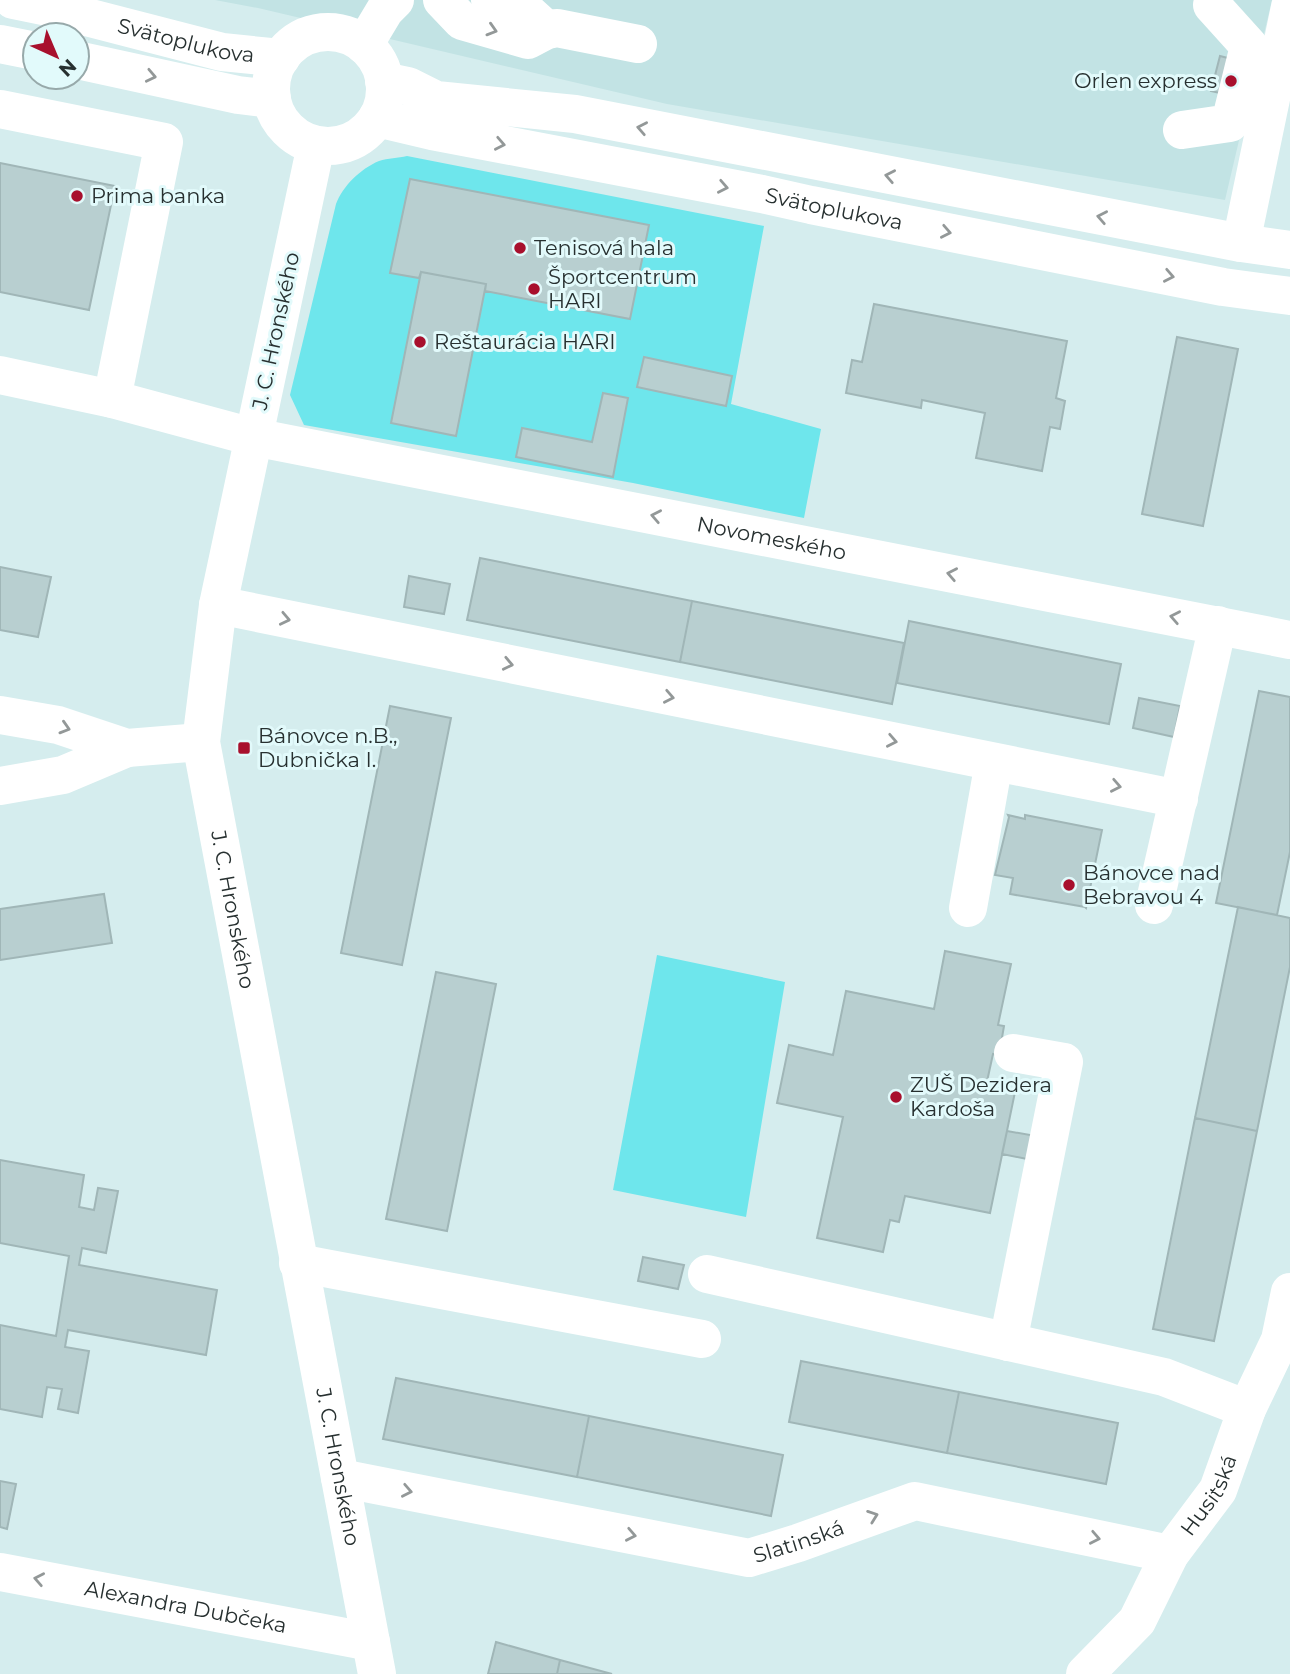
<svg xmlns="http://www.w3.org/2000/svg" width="1290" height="1674" font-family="Montserrat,sans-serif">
  <rect width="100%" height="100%" fill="#d5edee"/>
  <path fill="#c2e3e4" d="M215,0H1272L1225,200L667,104L258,8Z"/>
  <path fill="#6ee6ec" d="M407,156L764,226L731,404L821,429L804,518L633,483L304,425L290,395L336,204C343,186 360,169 379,161C388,158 398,158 407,156Z
    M657,955L785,982L746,1217L613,1190Z"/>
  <path fill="#b8cfd0" stroke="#a0b6b7" stroke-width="2" d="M1220,56L1251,64L1242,98L1211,91Z
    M0,163L115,186L89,310L0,292Z
    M410,179L649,225L630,319L485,291L486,284L421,272L419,278L390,273Z
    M421,272L486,284L456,436L391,423Z
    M874,304L1067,341L1056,398L1065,401L1060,429L1050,427L1042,471L976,458L985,413L922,400L921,408L846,393L852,360L862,362Z
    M1177,337L1238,349L1203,526L1142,514Z
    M644,357L732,376L726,406L637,387Z
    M603,393L628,398L613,477L516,457L522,428L592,442Z
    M480,558L692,601L680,662L467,620Z
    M0,567L51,577L38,637L0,630Z
    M409,576L450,584L444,614L404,607Z
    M692,601L904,643L892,704L680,662Z
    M909,621L1121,664L1109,724L897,683Z
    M1259,691L1290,697V852L1277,915L1216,903Z
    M1139,698L1180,706L1174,737L1133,728Z
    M390,706L451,718L402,965L341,953Z
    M1008,815L1025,819V815L1102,830L1086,908L1085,907L1010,894L1013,878L995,875L1009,817Z
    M104,894L112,943L0,960V909Z
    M1238,907L1290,918V967L1257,1131L1195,1118Z
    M945,951L1011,964L998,1025L1004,1026L999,1055L993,1054L986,1086L1015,1092L990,1213L905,1196L899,1222L890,1220L883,1252L817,1238L843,1117L777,1103L789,1045L833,1055L846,991L934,1009Z
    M436,972L496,984L447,1231L386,1219Z
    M1195,1118L1257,1131L1214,1341L1153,1329Z
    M1007,1131L1036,1136L1032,1160L1002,1154Z
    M0,1160L84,1175L79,1207L94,1210L98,1188L118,1191L106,1253L82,1248L79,1265L217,1290L206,1355L68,1330L65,1347L89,1351L78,1413L58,1409L62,1389L47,1387L42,1417L0,1409V1325L56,1336L69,1256L0,1243Z
    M643,1257L684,1265L678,1289L638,1281Z
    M801,1361L959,1392L947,1453L789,1422Z
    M396,1378L589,1416L577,1477L383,1439Z
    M959,1392L1118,1423L1106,1484L947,1453Z
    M589,1416L783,1455L771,1516L577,1477Z
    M0,1481L16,1484L7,1529L0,1527Z
    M496,1642L560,1660L557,1674H488Z
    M560,1660L612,1674H557Z"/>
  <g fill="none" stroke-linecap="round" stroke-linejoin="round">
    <g stroke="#fff" stroke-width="38">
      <path id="s1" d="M13,0L52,8L222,52L281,58"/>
      <path d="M442,0L462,21L528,40L547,30L557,28L638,44"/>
      <path d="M490,0L526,11L547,30"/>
      <circle cx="328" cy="89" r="57"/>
      <path d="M0,44L35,51"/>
      <path d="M364,45L385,10L395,0"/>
      <path d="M77,60L238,95L272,99"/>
      <path d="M384,81L408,86L436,100L575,114L1241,243L1290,250"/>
      <path d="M0,109L164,142L112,399"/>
      <path id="s2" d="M377,118L432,131L762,194L811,205L1223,287L1290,296"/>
      <path d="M1182,130L1230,123L1249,46L1212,5"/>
      <path id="s3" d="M316,145L218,605L201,742L377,1674"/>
      <path d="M1241,243L1290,7"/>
      <path id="s4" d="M0,375L112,399L253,437L1290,640"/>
      <path d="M218,605L1179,799"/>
      <path d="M0,715L58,725L127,748L201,742"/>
      <path d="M0,786L63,775L127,748"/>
      <path d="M1154,905L1218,625"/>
      <path d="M968,908L994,762"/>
      <path d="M298,1263L702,1339"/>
      <path d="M707,1274L1164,1377L1247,1409"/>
      <path d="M1008,1342L1064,1062L1013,1053"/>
      <path id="s5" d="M340,1478L749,1558L798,1543L915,1501L1170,1554"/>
      <path id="s6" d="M0,1572L371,1642"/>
      <path id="s7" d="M1085,1674L1137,1621L1170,1554L1218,1490L1247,1409L1280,1340L1290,1292"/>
    </g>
  </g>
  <defs><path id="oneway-chevron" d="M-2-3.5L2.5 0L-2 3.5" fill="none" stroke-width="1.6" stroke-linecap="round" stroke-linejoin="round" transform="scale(1.75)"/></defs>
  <g stroke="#939898">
    <use href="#oneway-chevron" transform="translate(492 30) rotate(17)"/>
    <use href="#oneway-chevron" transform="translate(151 76) rotate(12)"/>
    <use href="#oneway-chevron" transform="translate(642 128) rotate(-169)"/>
    <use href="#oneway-chevron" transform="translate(500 144) rotate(11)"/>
    <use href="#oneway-chevron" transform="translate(890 176) rotate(-169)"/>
    <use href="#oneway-chevron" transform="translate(723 187) rotate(11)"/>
    <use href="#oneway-chevron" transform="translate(1102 217) rotate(-169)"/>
    <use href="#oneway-chevron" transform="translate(946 232) rotate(11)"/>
    <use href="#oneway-chevron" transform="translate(1169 276) rotate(11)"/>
    <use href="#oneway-chevron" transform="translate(656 516) rotate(-169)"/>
    <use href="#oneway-chevron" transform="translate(952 574) rotate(-169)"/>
    <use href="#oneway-chevron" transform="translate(1175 617) rotate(-169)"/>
    <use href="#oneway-chevron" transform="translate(285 619) rotate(12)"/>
    <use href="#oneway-chevron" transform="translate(508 664) rotate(12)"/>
    <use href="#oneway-chevron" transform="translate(669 697) rotate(11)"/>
    <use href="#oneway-chevron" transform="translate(65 728) rotate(17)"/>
    <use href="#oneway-chevron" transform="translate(892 741) rotate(11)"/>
    <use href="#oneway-chevron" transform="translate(1116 786) rotate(11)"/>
    <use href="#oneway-chevron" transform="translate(407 1491) rotate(11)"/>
    <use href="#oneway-chevron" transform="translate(873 1516) rotate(-20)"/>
    <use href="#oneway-chevron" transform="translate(631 1535) rotate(11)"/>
    <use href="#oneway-chevron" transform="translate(1095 1538) rotate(11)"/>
    <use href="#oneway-chevron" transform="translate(39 1579) rotate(-169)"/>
  </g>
  <g fill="#a8102d" stroke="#e2fafb" stroke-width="2.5">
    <circle cx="1231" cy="81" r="7"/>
    <circle cx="77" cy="196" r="7"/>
    <circle cx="520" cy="248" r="7"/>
    <circle cx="534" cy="289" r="7"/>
    <circle cx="420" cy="342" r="7"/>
    <rect x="237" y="741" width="14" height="14" rx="3.5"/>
    <circle cx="1069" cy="885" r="7"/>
    <circle cx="896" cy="1097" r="7"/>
  </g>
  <g text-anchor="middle" stroke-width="6" stroke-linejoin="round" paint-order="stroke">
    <g font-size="21" fill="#273030" stroke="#e2fafb">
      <text dy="7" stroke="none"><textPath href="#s1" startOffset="178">Svätoplukova</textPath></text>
      <text dy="7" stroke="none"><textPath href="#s2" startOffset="466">Svätoplukova</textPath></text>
      <text transform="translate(276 331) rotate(-78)" y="7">J. C. Hronského</text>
      <text dy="7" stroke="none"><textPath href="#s4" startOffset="789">Novomeského</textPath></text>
      <text dy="7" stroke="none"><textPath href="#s3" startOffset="779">J. C. Hronského</textPath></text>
      <text dy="7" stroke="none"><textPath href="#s3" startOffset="1346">J. C. Hronského</textPath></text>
      <text dy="7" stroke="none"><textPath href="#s7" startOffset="220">Husitská</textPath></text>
      <text dy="7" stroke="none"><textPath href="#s5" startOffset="469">Slatinská</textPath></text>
      <text dy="7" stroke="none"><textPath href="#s6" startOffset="189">Alexandra Dubčeka</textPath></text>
    </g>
    <g font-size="21" fill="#273030" stroke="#e2fafb" text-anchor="start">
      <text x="1217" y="88" text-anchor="end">Orlen express</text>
      <text x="91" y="203">Prima banka</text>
      <text x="534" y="255">Tenisová hala</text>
      <text x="548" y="284">Športcentrum<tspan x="548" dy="24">HARI</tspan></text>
      <text x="434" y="349">Reštaurácia HARI</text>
      <text x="258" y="743">Bánovce n.B.,<tspan x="258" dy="24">Dubnička I.</tspan></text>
      <text x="1083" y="880">Bánovce nad<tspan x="1083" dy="24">Bebravou 4</tspan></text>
      <text x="910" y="1092">ZUŠ Dezidera<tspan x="910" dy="24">Kardoša</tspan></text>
    </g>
  </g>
  <g transform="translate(56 56) rotate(136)"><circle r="33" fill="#e2fafb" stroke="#97a9aa" stroke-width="2"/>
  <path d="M0-5L12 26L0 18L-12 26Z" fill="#a8102d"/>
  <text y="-10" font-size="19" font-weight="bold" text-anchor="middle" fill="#273030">N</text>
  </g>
</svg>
